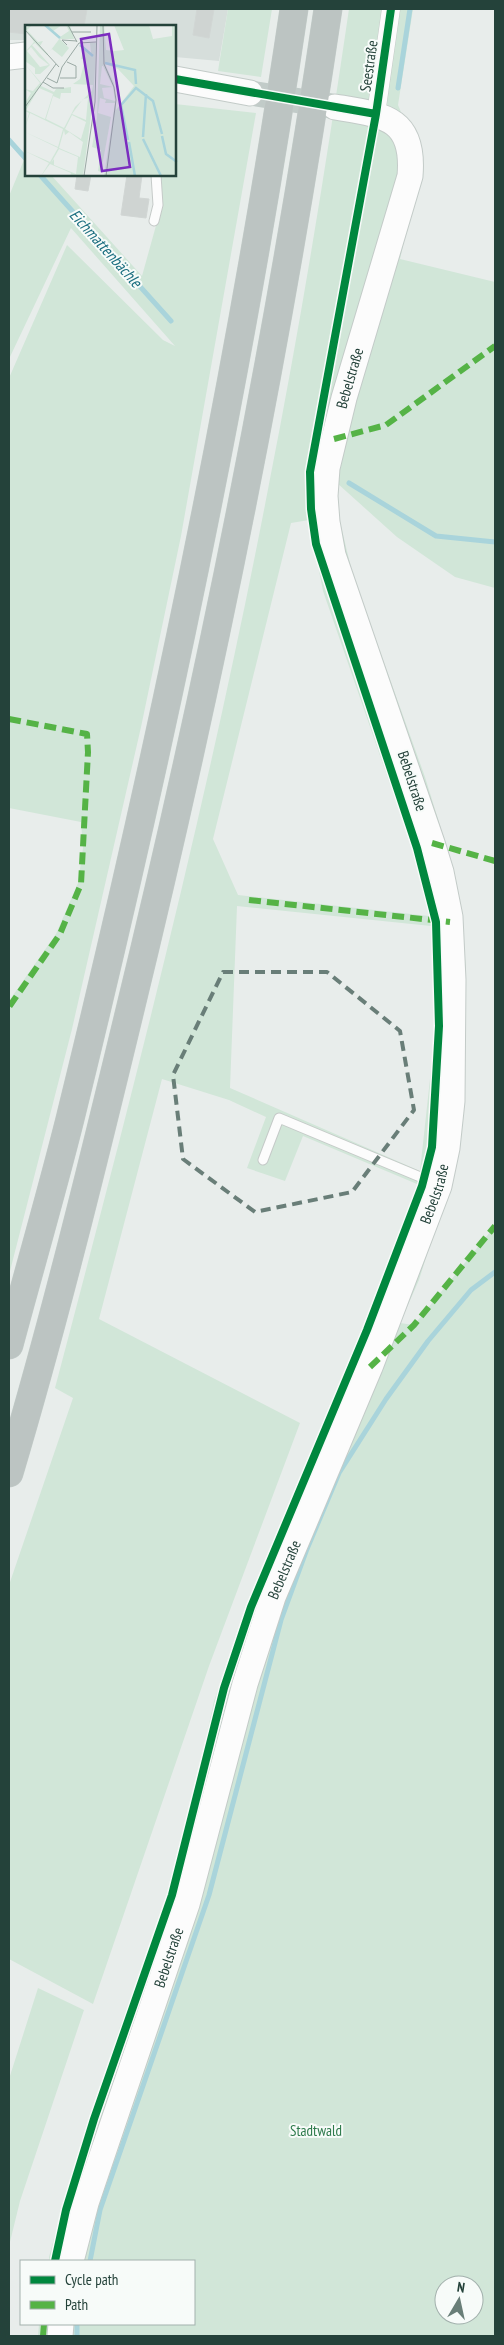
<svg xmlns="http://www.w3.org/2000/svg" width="504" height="2345" font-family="'PT Sans Narrow',sans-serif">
  <rect width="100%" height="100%" fill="#e8edeb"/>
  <path fill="#d6dedb" d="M9,9H228L219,61L175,57V26H26V40H9Z"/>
  <path fill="#d1e6d8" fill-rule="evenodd" d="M228,9H272L261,77L218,71Z
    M349,9H413L398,105L422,162L400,259L495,282V588L455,577L397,537L337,483L340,522L353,576L425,777L450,858L459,904L466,968L464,1111L457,1158L419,1280L400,1323L414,1325L495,1226V2336H38L39,2324H194V2261H49V2257L65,2198L120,2027L168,1894L197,1780L214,1701L247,1607L361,1333L417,1184L303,1136L285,1181L247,1168L266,1117L229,1100L162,1079L99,1319L300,1423L209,1666L93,2004L9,1959V1585L73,1398L55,1388C134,1089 211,788 269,484C300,327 326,167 349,9ZM309,520L323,591L411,845L429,916L238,895L213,839L291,523ZM237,906L431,926L436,1024L420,1171L230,1088ZM444,2285H474V2315H444Z
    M175,104L256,113L181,536L141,727L72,1029L9,1275V1001L56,934L78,883L83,848L81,822L9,808V378L67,245L163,340L175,346L71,228L9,359V196L26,155V175H51L142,276L157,222L159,175H175Z
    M38,1988L84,2010L20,2201L9,2246V2079Z"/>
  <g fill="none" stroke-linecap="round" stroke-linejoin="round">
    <path stroke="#a9d4db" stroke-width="5" d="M398,88L410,9
      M9,140L26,159
      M40,175L171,321
      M349,483L436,536L495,542
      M90,2261L100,2210L209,1895L281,1620L307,1549L339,1473L386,1399L428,1341L471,1290L495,1272
      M77,2336V2324"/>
  </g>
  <path fill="#cfd4d2" stroke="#d1d6d4" d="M9,9H87L84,26H26V34L9,32Z
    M197,9H214L209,38L193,35Z
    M77,175H91L88,191L75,189Z
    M127,175H142L139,198L149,199L146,218L121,215Z"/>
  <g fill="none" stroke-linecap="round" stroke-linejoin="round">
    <path stroke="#c1cbc8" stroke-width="25" stroke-dasharray="25 12" stroke-linecap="butt" d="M250,93L332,106"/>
    <defs>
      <path id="lane" d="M154,221L158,205L156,175
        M263,1160L279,1118L437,1184"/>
      <path id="street" d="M376,114L391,9"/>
      <g id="secondary">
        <path d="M9,57L26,55"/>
        <path d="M175,79L250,93"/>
        <path id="s1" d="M71,2261L86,2203L187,1904L245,1684L273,1597L370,1367L439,1186L447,1148L452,1101L453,980L450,917L441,872L432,843L333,555L327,522L325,496L327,468L344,398L410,176C415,117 383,115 335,107"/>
        <path d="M60,2336L61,2324"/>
      </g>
      <path id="highway" d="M9,1345C29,1270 51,1195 70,1119C160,753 239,382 294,9
        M9,1473C54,1322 92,1167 129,1014C210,682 278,347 328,9"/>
    </defs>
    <use href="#lane" stroke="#c5cac8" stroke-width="11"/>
    <use href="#street" stroke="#c5cac8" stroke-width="19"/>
    <use href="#secondary" stroke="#c3cbc8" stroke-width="27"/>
    <use href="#highway" stroke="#c3ccc9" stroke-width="29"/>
    <use href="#lane" stroke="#fcfcfc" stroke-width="9"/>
    <use href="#street" stroke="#fcfcfc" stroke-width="18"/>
    <use href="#secondary" stroke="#fcfcfc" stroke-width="25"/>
    <use href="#highway" stroke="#bcc4c2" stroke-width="28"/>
    <path stroke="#55b346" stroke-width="6" stroke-dasharray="12 6" stroke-linecap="butt" d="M334,439L386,425L495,346
      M9,719L87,734L88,752L81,884L60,934L9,1007
      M432,843L495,861
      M249,900L450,922
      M370,1367L414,1325L495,1226
      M43,2336L44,2324"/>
    <defs>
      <path id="cycleway" d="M175,79L376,114
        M55,2261L66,2210L94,2119L172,1895L224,1688L251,1607L367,1330L422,1186L432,1147L439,1026L436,922L417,848L316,544L311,509L310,472L376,114L391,9"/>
    </defs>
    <use href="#cycleway" stroke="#f7fbf9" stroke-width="11"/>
    <use href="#cycleway" stroke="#00873e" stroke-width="8"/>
  </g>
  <path fill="none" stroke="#697e78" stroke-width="4" stroke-dasharray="10 6" stroke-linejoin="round" d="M223,972H327L400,1031L414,1110L352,1192L255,1212L183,1159L173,1075Z"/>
  <g text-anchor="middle" stroke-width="4" stroke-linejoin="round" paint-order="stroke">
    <g font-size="15" fill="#24423a" stroke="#f7fbf9">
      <text transform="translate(369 66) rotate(-82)" y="5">Seestraße</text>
      <text dy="5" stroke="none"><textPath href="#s1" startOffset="1969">Bebelstraße</textPath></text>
      <text transform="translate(412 781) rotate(72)" y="5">Bebelstraße</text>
      <text dy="5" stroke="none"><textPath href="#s1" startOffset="1129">Bebelstraße</textPath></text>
      <text dy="5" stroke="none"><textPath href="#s1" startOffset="724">Bebelstraße</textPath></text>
      <text dy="5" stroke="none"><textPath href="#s1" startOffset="319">Bebelstraße</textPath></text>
    </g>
    <g font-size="15" fill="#2d7a4b" stroke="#f7fbf9">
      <text x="316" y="2136">Stadtwald</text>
    </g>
    <g font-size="16" font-style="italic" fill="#1c6f80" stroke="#f7fbf9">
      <text transform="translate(106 248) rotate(48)" y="6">Eichmattenbächle</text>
    </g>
  </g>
  <g transform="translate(25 25)">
    <rect width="151" height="151" fill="#e8edeb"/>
    <path d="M7,0L2,5L13,17L18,16L15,21L23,29L35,13L20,0H37L28,6L35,12L44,6L41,0H45L49,14H35L44,23L37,32L27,24L22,30L10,18L7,20L25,40L15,49H10V43L0,36V27L9,17L0,3ZM6,22L14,32L24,40L15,42L2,26ZM75,0H79L81,25L90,26L99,25L89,0H124L128,14L147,11V0H151V151H79L90,78H80L81,75L75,73L73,88L86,92L76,147L73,146L76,125L67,122L72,93ZM80,39L93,44L109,61L91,85L89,58ZM77,41H78L88,62L75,59ZM88,62L90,76L79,73L77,63ZM65,18H71L69,68L58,151H45L46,148L25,139L16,151L24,138L0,126L25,137L33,123L0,107L33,122L38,104L5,88L0,103L4,88L0,86V78L6,68L0,64L8,66L15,58L0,39L17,59L16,61L29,67L31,64L46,62V68H36L35,74L28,71L21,94L39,103L50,82L67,66L68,60L48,59L55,54L60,35L56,34L59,22L66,28ZM14,63L28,69L20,94L1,85ZM63,73L61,95L47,89L58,74ZM47,90L61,97L56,114L40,104ZM39,105L40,110L44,107L58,117L55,132L34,123ZM34,124L53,132L51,149L29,140V134L26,138Z" fill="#d1e6d8" fill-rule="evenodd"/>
    <path fill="none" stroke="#a9d4db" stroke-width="2.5" d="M20,0L35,13M55,20L68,31M80,38L110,45L111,59M137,111L141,129L152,137M118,112L121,69M118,114L136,151M103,115L96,80L111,63L128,76L137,109M104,117L110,151"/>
    <path fill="none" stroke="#9aa9a4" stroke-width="1" d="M43,0L52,17M78,0L79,39L89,62L91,75L81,151M0,5L34,42M47,7H66M42,20L37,15L52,16M37,42L54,18L71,17M22,53L32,58L37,42M35,53H51V41L42,37M18,57L28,63H39M0,82L31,39M59,151L70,77L72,0"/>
    <path fill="#7b2cbf" fill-opacity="0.15" stroke="#7b2cbf" stroke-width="2.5" d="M84,9L105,142L77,146L56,14Z"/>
    <rect width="151" height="151" fill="none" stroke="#24423a" stroke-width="2.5"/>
  </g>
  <rect width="504" height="2345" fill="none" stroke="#24423a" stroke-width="20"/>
  <rect x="20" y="2260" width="175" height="65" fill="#f7fbf9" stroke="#a3b1ad"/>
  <rect x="30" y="2276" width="25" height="8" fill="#00873e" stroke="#a3b1ad"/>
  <text x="65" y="2285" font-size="15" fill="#24423a">Cycle path</text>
  <rect x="30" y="2301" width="25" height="8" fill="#55b346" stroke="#a3b1ad"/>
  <text x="65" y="2310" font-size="15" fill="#24423a">Path</text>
  <g transform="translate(459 2300) rotate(9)"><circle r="24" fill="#f7fbf9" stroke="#a3b1ad"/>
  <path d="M0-4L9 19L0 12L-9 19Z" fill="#697e78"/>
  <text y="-8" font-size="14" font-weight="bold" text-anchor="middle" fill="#24423a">N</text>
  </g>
</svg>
